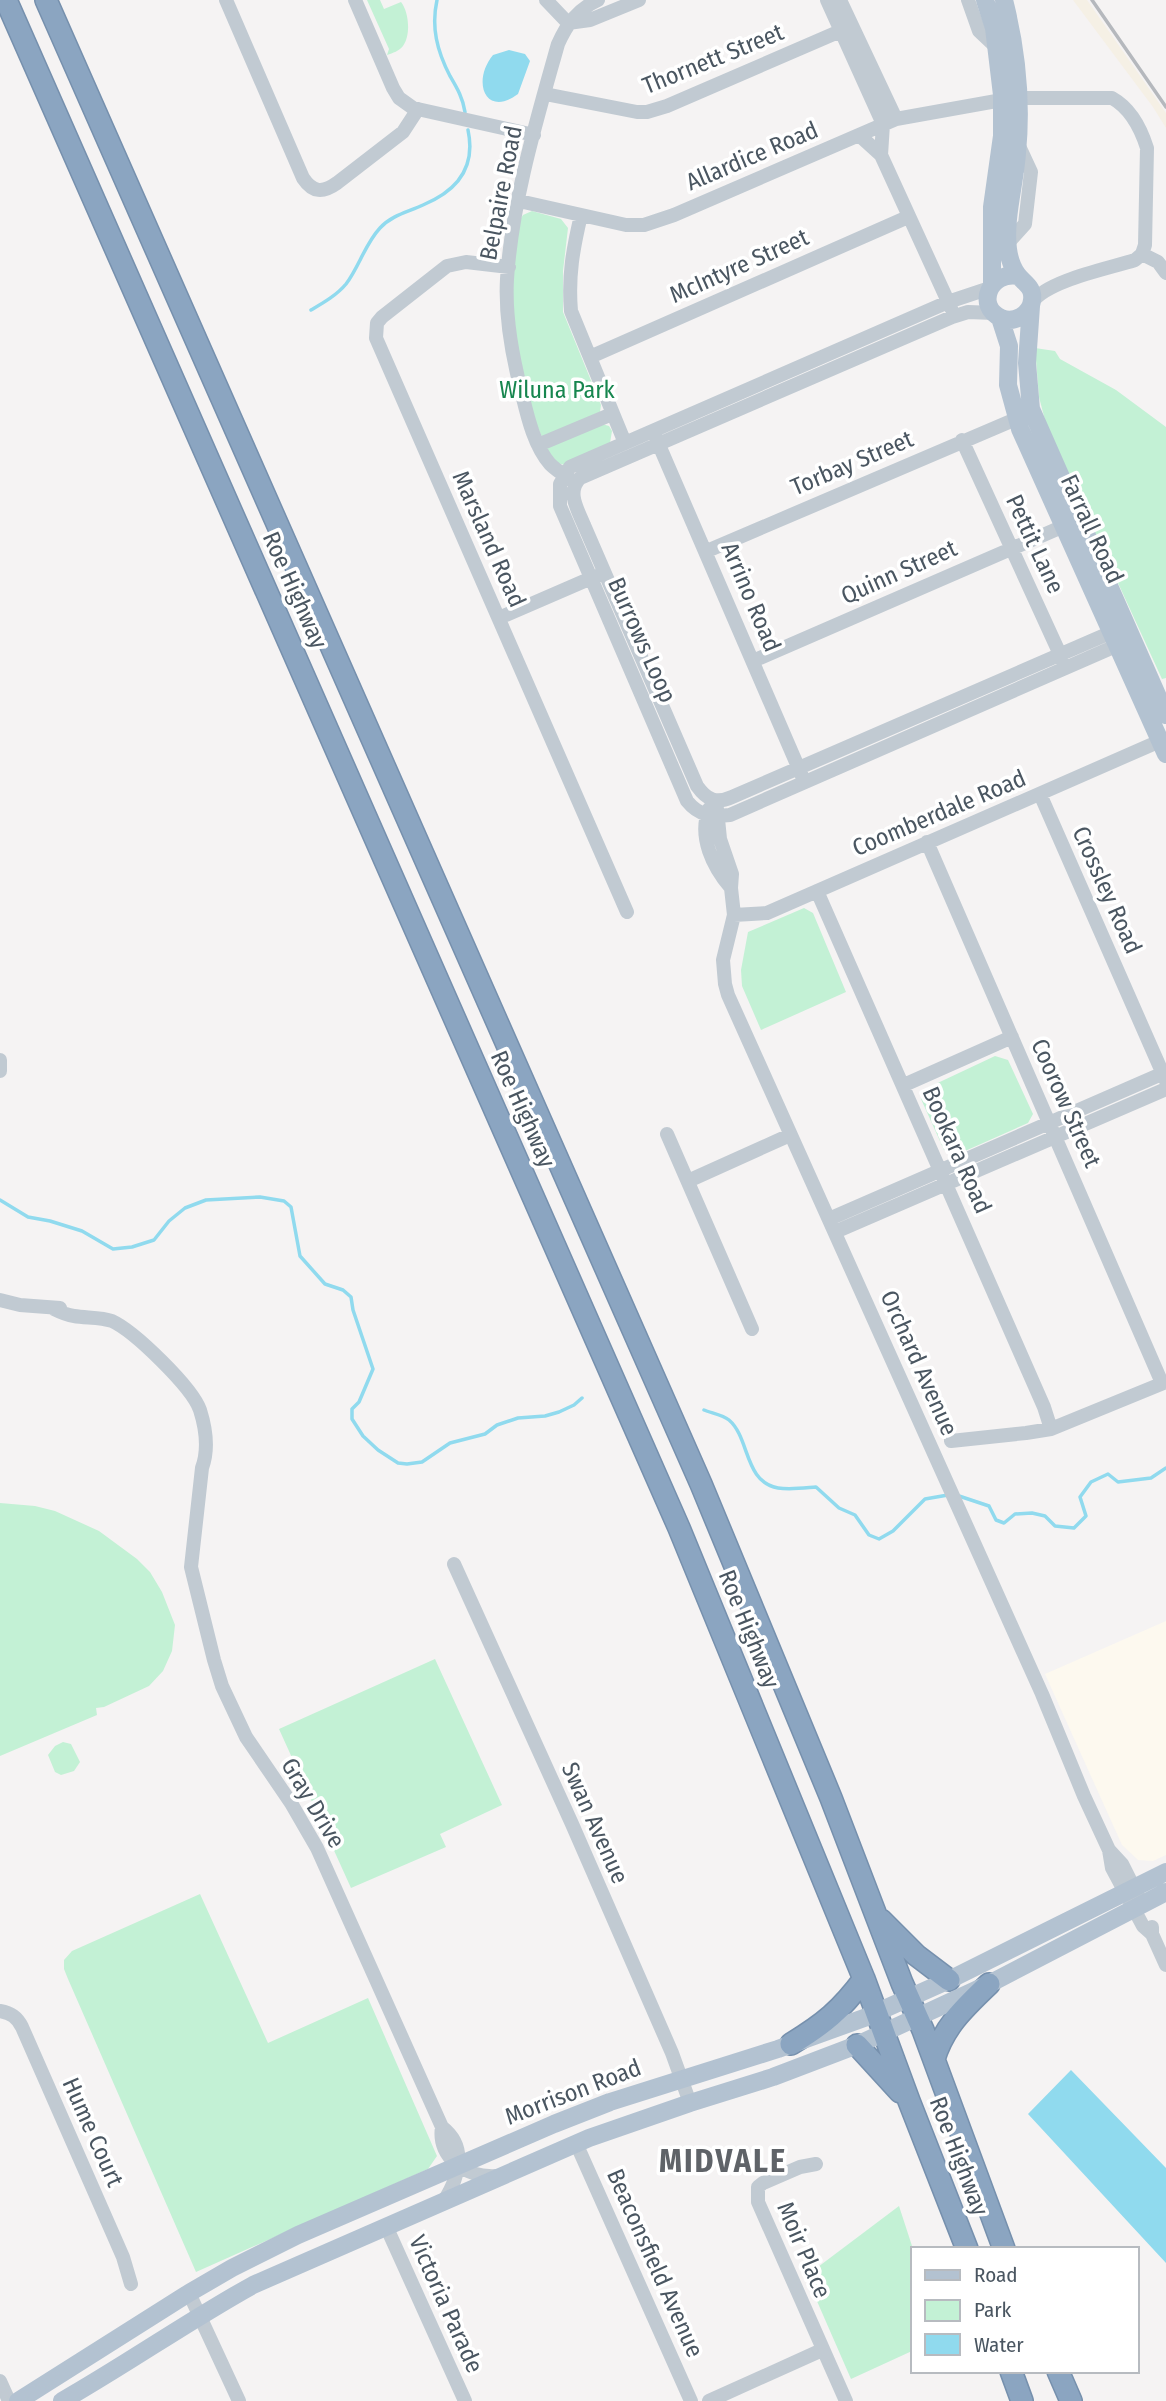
<svg xmlns="http://www.w3.org/2000/svg" width="1166" height="2401" font-family="'Fira Sans Condensed',sans-serif">
  <rect width="100%" height="100%" fill="#f5f3f3"/>
  <path fill="#fdf9ef" d="M1166,1621V1855L1153,1861L1138,1860L1122,1845L1045,1674Z"/>
  <path fill="#c3f1d5" d="M367,0H380L384,9L401,2C409,12 411,35 403,46C399,51 393,53 387,55L389,49Z
    M532,211L561,219L568,228L563,271V312L601,405L600,412L542,437L522,392L510,293L519,221L523,215Z
    M1035,348L1055,351L1060,359L1116,390L1166,427V678L1162,679L1047,428L1039,397Z
    M602,424L609,426L612,431L610,443L568,466L554,462L546,447Z
    M804,908L813,913L846,992L761,1030L742,986L741,970L748,932Z
    M995,1056L1008,1060L1033,1114L1028,1123L956,1155L944,1150L921,1099L927,1088Z
    M0,1503L35,1506L55,1511L99,1531L137,1559L150,1572L162,1592L175,1625L172,1651L163,1671L149,1686L104,1707L96,1708L97,1715L0,1756Z
    M435,1659L502,1805L440,1834L446,1847L351,1888L279,1729Z
    M63,1742L71,1744L80,1762L74,1771L61,1775L55,1772L48,1755L55,1746Z
    M200,1894L268,2043L368,1998L437,2156L428,2169L196,2272L68,1979L64,1969V1960L72,1951Z
    M899,2206L913,2249L912,2351L851,2379L806,2276Z"/>
  <path fill="#f5f0e5" d="M1073,0H1087L1166,113V128L1153,107Z"/>
  <path fill="#90daee" d="M509,50L525,54L530,61L518,94C486,118 471,82 493,55Z
    M1071,2070L1166,2168V2263L1028,2114Z"/>
  <g fill="none" stroke-linecap="round" stroke-linejoin="round">
    <path stroke="#90daee" stroke-width="3.5" d="M437,0C431,27 437,51 450,76C457,88 463,98 465,112
      M311,310C323,303 337,295 346,284C359,267 365,244 380,228C392,215 408,212 423,205C457,191 476,167 468,130
      M0,1200L28,1217L50,1221L82,1231L113,1249L132,1247L154,1240L169,1221L185,1208L206,1200L260,1197L284,1201L291,1207L300,1256L325,1284L343,1290L351,1297L353,1310L373,1369L359,1402L352,1409V1419L363,1436L378,1450L398,1463L407,1464L422,1462L450,1443L485,1434L497,1425L518,1418L545,1416L559,1412L574,1405L582,1398
      M704,1410C711,1413 723,1415 729,1420C750,1438 744,1482 778,1488C790,1490 804,1488 816,1487L839,1508L855,1515L869,1535L879,1539L893,1531L925,1499L948,1495
      M959,1496L989,1506L996,1520L1004,1523L1015,1514L1032,1513L1045,1516L1055,1526L1074,1528L1086,1516L1080,1497L1091,1482L1108,1474L1118,1482L1151,1478L1166,1468"/>
    <defs>
      <path id="highway" d="M6,0L679,1528L864,1979L909,2101L967,2249
        M46,0L701,1484L831,1798L902,1983L923,2030L1004,2249
        M881,1920L916,1955L949,1980
        M791,2044C824,2024 841,2010 864,1979
        M857,2045L900,2092
        M934,2059C944,2026 965,2007 989,1984
        M1011,2371L1022,2401
        M1058,2371L1071,2401"/>
    </defs>
    <use href="#highway" stroke="#7690ad" stroke-width="24"/>
    <path stroke="#c1cad2" stroke-width="14" d="M226,0L303,178C313,193 323,193 337,183L403,132L418,109
      M355,0L393,88L399,98L413,108L534,135
      M546,0L568,23
      M827,0L883,124L881,155
      M840,0L896,119
      M968,0L979,31L997,48
      M568,23L590,20L639,0
      M545,94L637,112H647L667,106L852,26
      M1020,98H1112C1130,108 1141,129 1147,148L1145,245L1142,254L1135,260C1107,269 1049,280 1032,302
      M859,135L881,155L951,308
      M519,201L626,225H644L674,215L896,119L1002,100
      M581,215C573,249 568,276 571,311L625,443
      M1008,243L1025,224L1031,172L1018,144
      M1142,254L1158,262L1166,273
      M509,267L466,262L447,266L382,317L377,323L376,338L627,912
      M990,288L948,302L570,467L560,484V506L687,801C699,816 712,817 730,815L1118,645L1124,640
      M994,313L968,312L952,317L580,478C566,492 578,510 584,525L697,786C707,800 716,804 732,797L1112,632L1120,631
      M590,357L908,217
      M656,438L802,776
      M962,440L1064,663
      M538,445L612,414
      M571,480C564,475 556,470 550,464C533,444 527,414 521,390C512,355 505,314 507,279C512,201 537,119 558,44C567,24 577,10 598,0
      M707,551L1016,419
      M499,618L596,576
      M753,661L1064,526
      M1040,794L1166,1081
      M709,809C698,837 713,867 731,888
      M717,809L720,839L732,874L731,888L734,915L723,960L725,984L728,995L1042,1694L1084,1796L1109,1850L1112,1868L1143,1926L1152,1934
      M927,842L1162,1383
      M817,891L1044,1407L1051,1429
      M734,915L767,913L1160,741
      M0,1060V1071
      M904,1085L1012,1037
      M667,1134L752,1329
      M688,1181L790,1135
      M829,1219L1166,1072
      M835,1232L1166,1089
      M0,1300L20,1305L60,1308
      M54,1309C60,1312 67,1315 74,1316C86,1318 101,1317 112,1321C134,1331 192,1387 200,1410C206,1429 209,1449 202,1468L191,1567L214,1660L222,1686L246,1737L291,1803L317,1848L442,2127C468,2147 459,2177 444,2201
      M951,1441L1026,1433L1051,1429L1166,1382
      M454,1564L572,1824L672,2053L690,2103
      M1110,1851L1122,1864L1138,1896
      M1152,1927V1934L1166,1965
      M0,2011C11,2013 17,2017 22,2027L123,2257L131,2284
      M442,2127C437,2159 468,2178 497,2176
      M576,2143L691,2401
      M816,2164L800,2167L763,2183L758,2187V2202L846,2401
      M386,2226L465,2401
      M189,2293L239,2401
      M0,2381L9,2401
      M709,2401L822,2350"/>
    <path stroke="#b3c2d1" stroke-width="18" d="M985,0L994,28L1002,95V136L992,207V285
      M1004,0C1017,51 1022,101 1017,153C1015,183 1004,220 1008,249C1009,257 1012,267 1017,274C1023,283 1034,286 1032,300C1031,314 1014,324 1001,318C975,306 990,271 1018,276
      M1031,306L1027,363L1031,409L1166,715
      M1000,318L1009,346L1008,385L1020,429L1166,754
      M18,2401L189,2293L232,2268L298,2235L554,2124L610,2102L778,2049L864,2018L949,1980L1166,1872
      M62,2401C127,2364 188,2321 253,2285L589,2138L690,2103L773,2077L857,2045L989,1984L1166,1892"/>
    <use href="#highway" stroke="#8ba5c1" stroke-width="21"/>
    <path stroke="#b5b8bd" stroke-width="3.5" d="M1092,0L1166,107"/>
  </g>
  <g text-anchor="middle" stroke-width="7" stroke-linejoin="round" paint-order="stroke">
    <g font-size="24" fill="#4a5661" stroke="#fff">
      <text transform="translate(713 59) rotate(-22)" y="8">Thornett Street</text>
      <text transform="translate(752 156) rotate(-23)" y="8">Allardice Road</text>
      <text transform="translate(501 193) rotate(-79)" y="8">Belpaire Road</text>
      <text transform="translate(739 266) rotate(-24)" y="8">McIntyre Street</text>
      <text transform="translate(852 463) rotate(-23)" y="8">Torbay Street</text>
      <text transform="translate(1092 529) rotate(65)" y="8">Farrall Road</text>
      <text transform="translate(489 539) rotate(66)" y="8">Marsland Road</text>
      <text transform="translate(1035 544) rotate(65)" y="8">Pettit Lane</text>
      <text transform="translate(899 572) rotate(-24)" y="8">Quinn Street</text>
      <text transform="translate(295 590) rotate(66)" y="8">Roe Highway</text>
      <text transform="translate(751 597) rotate(67)" y="8">Arrino Road</text>
      <text transform="translate(642 640) rotate(66)" y="8">Burrows Loop</text>
      <text transform="translate(939 813) rotate(-23)" y="8">Coomberdale Road</text>
      <text transform="translate(1107 890) rotate(66)" y="8">Crossley Road</text>
      <text transform="translate(1066 1103) rotate(66)" y="8">Coorow Street</text>
      <text transform="translate(523 1109) rotate(66)" y="8">Roe Highway</text>
      <text transform="translate(957 1150) rotate(66)" y="8">Bookara Road</text>
      <text transform="translate(919 1363) rotate(66)" y="8">Orchard Avenue</text>
      <text transform="translate(749 1629) rotate(68)" y="8">Roe Highway</text>
      <text transform="translate(313 1803) rotate(59)" y="8">Gray Drive</text>
      <text transform="translate(595 1823) rotate(66)" y="8">Swan Avenue</text>
      <text transform="translate(573 2092) rotate(-21)" y="8">Morrison Road</text>
      <text transform="translate(93 2132) rotate(66)" y="8">Hume Court</text>
      <text transform="translate(959 2156) rotate(69)" y="8">Roe Highway</text>
      <text transform="translate(804 2250) rotate(67)" y="8">Moir Place</text>
      <text transform="translate(655 2263) rotate(66)" y="8">Beaconsfield Avenue</text>
      <text transform="translate(446 2304) rotate(66)" y="8">Victoria Parade</text>
    </g>
    <g font-size="24" fill="#17864f" stroke="#fff">
      <text x="557" y="398">Wiluna Park</text>
    </g>
    <g font-size="32" font-weight="bold" letter-spacing="2" fill="#5f6368" stroke="#fff">
      <text x="723" y="2172">MIDVALE</text>
    </g>
  </g>
  <rect x="911" y="2247" width="228" height="126" fill="#ffffff" stroke="#b7bbc0" stroke-width="2"/>
  <rect x="925" y="2270" width="35" height="10" fill="#b3c2d1" stroke="#b7bbc0" stroke-width="2"/>
  <text x="974" y="2282" font-size="21" fill="#4a5661">Road</text>
  <rect x="925" y="2300" width="35" height="21" fill="#c3f1d5" stroke="#b7bbc0" stroke-width="2"/>
  <text x="974" y="2317" font-size="21" fill="#4a5661">Park</text>
  <rect x="925" y="2334" width="35" height="21" fill="#90daee" stroke="#b7bbc0" stroke-width="2"/>
  <text x="974" y="2352" font-size="21" fill="#4a5661">Water</text>
</svg>
